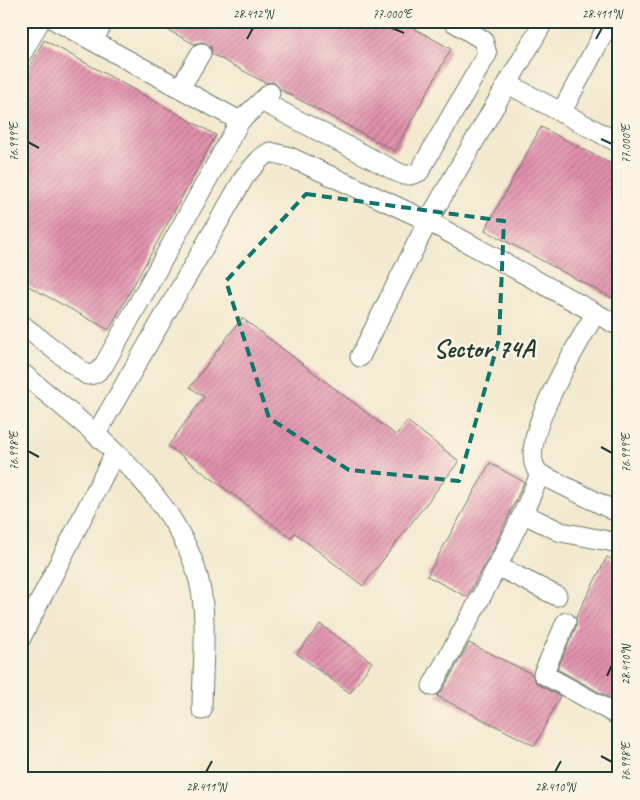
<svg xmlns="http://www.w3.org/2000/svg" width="640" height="800" font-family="Caveat,sans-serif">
  <defs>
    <pattern id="building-hatch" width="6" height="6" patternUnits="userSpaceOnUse" patternTransform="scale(1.25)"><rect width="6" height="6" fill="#e18fac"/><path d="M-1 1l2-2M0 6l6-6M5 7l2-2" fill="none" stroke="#b6768d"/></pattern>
  </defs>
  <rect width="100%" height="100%" fill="#fcf5e5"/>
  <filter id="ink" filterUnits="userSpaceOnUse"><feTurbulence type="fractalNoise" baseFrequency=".02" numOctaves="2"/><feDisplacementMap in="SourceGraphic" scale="10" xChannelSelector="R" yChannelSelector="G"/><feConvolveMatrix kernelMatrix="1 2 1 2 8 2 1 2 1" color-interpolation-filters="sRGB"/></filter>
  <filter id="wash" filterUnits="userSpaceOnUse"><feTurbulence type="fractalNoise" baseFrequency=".0096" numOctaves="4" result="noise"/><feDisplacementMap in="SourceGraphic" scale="20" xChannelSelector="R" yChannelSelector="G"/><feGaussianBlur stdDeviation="1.12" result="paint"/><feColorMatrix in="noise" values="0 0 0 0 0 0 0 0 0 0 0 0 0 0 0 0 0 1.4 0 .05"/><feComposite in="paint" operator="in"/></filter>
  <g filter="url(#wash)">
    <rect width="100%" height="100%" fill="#f3e9cf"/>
    <g id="blocks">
      <path fill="url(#building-hatch)" d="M151,21H401L451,49L395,151L281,90L274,82L266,83L212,54L211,47L206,43L201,42L194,44Z
        M44,40L216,135L109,330L21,282V82Z
        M541,127L619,168V302L485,230Z
        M242,318L396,435L407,421L459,461L363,586L295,533L291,538L168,446L204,397L190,387Z
        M490,463L524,482L493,550L467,597L427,576Z
        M607,557L619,563V703L557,669L576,627V617Z
        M320,624L372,662L350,693L297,654Z
        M469,643L532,674L537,684L560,696L535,746L437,696L442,691Z"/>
    </g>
  </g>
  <g filter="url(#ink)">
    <use href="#blocks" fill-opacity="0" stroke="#69796a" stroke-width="1"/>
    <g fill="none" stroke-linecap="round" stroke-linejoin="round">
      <defs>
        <path id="minor" d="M56,21L240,121
          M93,41L104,21
          M21,55L40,21
          M508,84L619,143
          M180,88L201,53
          M261,101L403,175H410L419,172L487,54L483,40L452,21
          M561,113L610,21
          M595,314C579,343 511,448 540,474L619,513
          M21,324L87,375C95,375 99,371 104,365L240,121L270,93
          M360,357L428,221L544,21
          M21,372C86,426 175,491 198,577C209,616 202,669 202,710
          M96,434L245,176L261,158L270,152L290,157L428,221L619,326
          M524,514L561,532L619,543
          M497,566L557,596
          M566,622L543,674L619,716
          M21,638L115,453
          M432,686C470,617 510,548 540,474"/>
      </defs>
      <use href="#minor" stroke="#69796a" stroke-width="21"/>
      <use href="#minor" stroke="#fff" stroke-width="19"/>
    </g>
  </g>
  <path fill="none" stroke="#0f766e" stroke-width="4" stroke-dasharray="10 6" stroke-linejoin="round" d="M306,194L504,221L499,339L459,481L349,470L269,418L226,281Z"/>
  <path fill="none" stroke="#1f3d34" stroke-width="2" d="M392,28L404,33M247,39L253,28M596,39L602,28M601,139L612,144M28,142L39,148M601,447L612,453M28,451L39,457M607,676L612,665M601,756L612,762M206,772L212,761M555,772L561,761"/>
  <g text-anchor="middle" stroke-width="5" stroke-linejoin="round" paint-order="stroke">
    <g font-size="26" font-weight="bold" fill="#1f3d34" stroke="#fcf5e5">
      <text x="484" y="357">Sector 74A</text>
    </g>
  </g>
  <rect width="640" height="800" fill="none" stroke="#fcf5e5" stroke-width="55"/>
  <rect x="28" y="28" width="584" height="744" fill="none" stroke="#1f3d34" stroke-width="2"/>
  <g font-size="12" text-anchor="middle" fill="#1f3d34">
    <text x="253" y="18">28.412°N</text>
    <text x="392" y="18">77.000°E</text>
    <text x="602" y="18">28.411°N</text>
    <text transform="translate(14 142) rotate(-90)" y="4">76.999°E</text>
    <text transform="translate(626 144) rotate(-90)" y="4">77.000°E</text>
    <text transform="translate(14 451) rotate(-90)" y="4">76.998°E</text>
    <text transform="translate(626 453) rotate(-90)" y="4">76.999°E</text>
    <text transform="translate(626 665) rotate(-90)" y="4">28.410°N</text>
    <text transform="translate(626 762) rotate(-90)" y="4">76.998°E</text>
    <text x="206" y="791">28.411°N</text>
    <text x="555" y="791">28.410°N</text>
  </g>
</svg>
